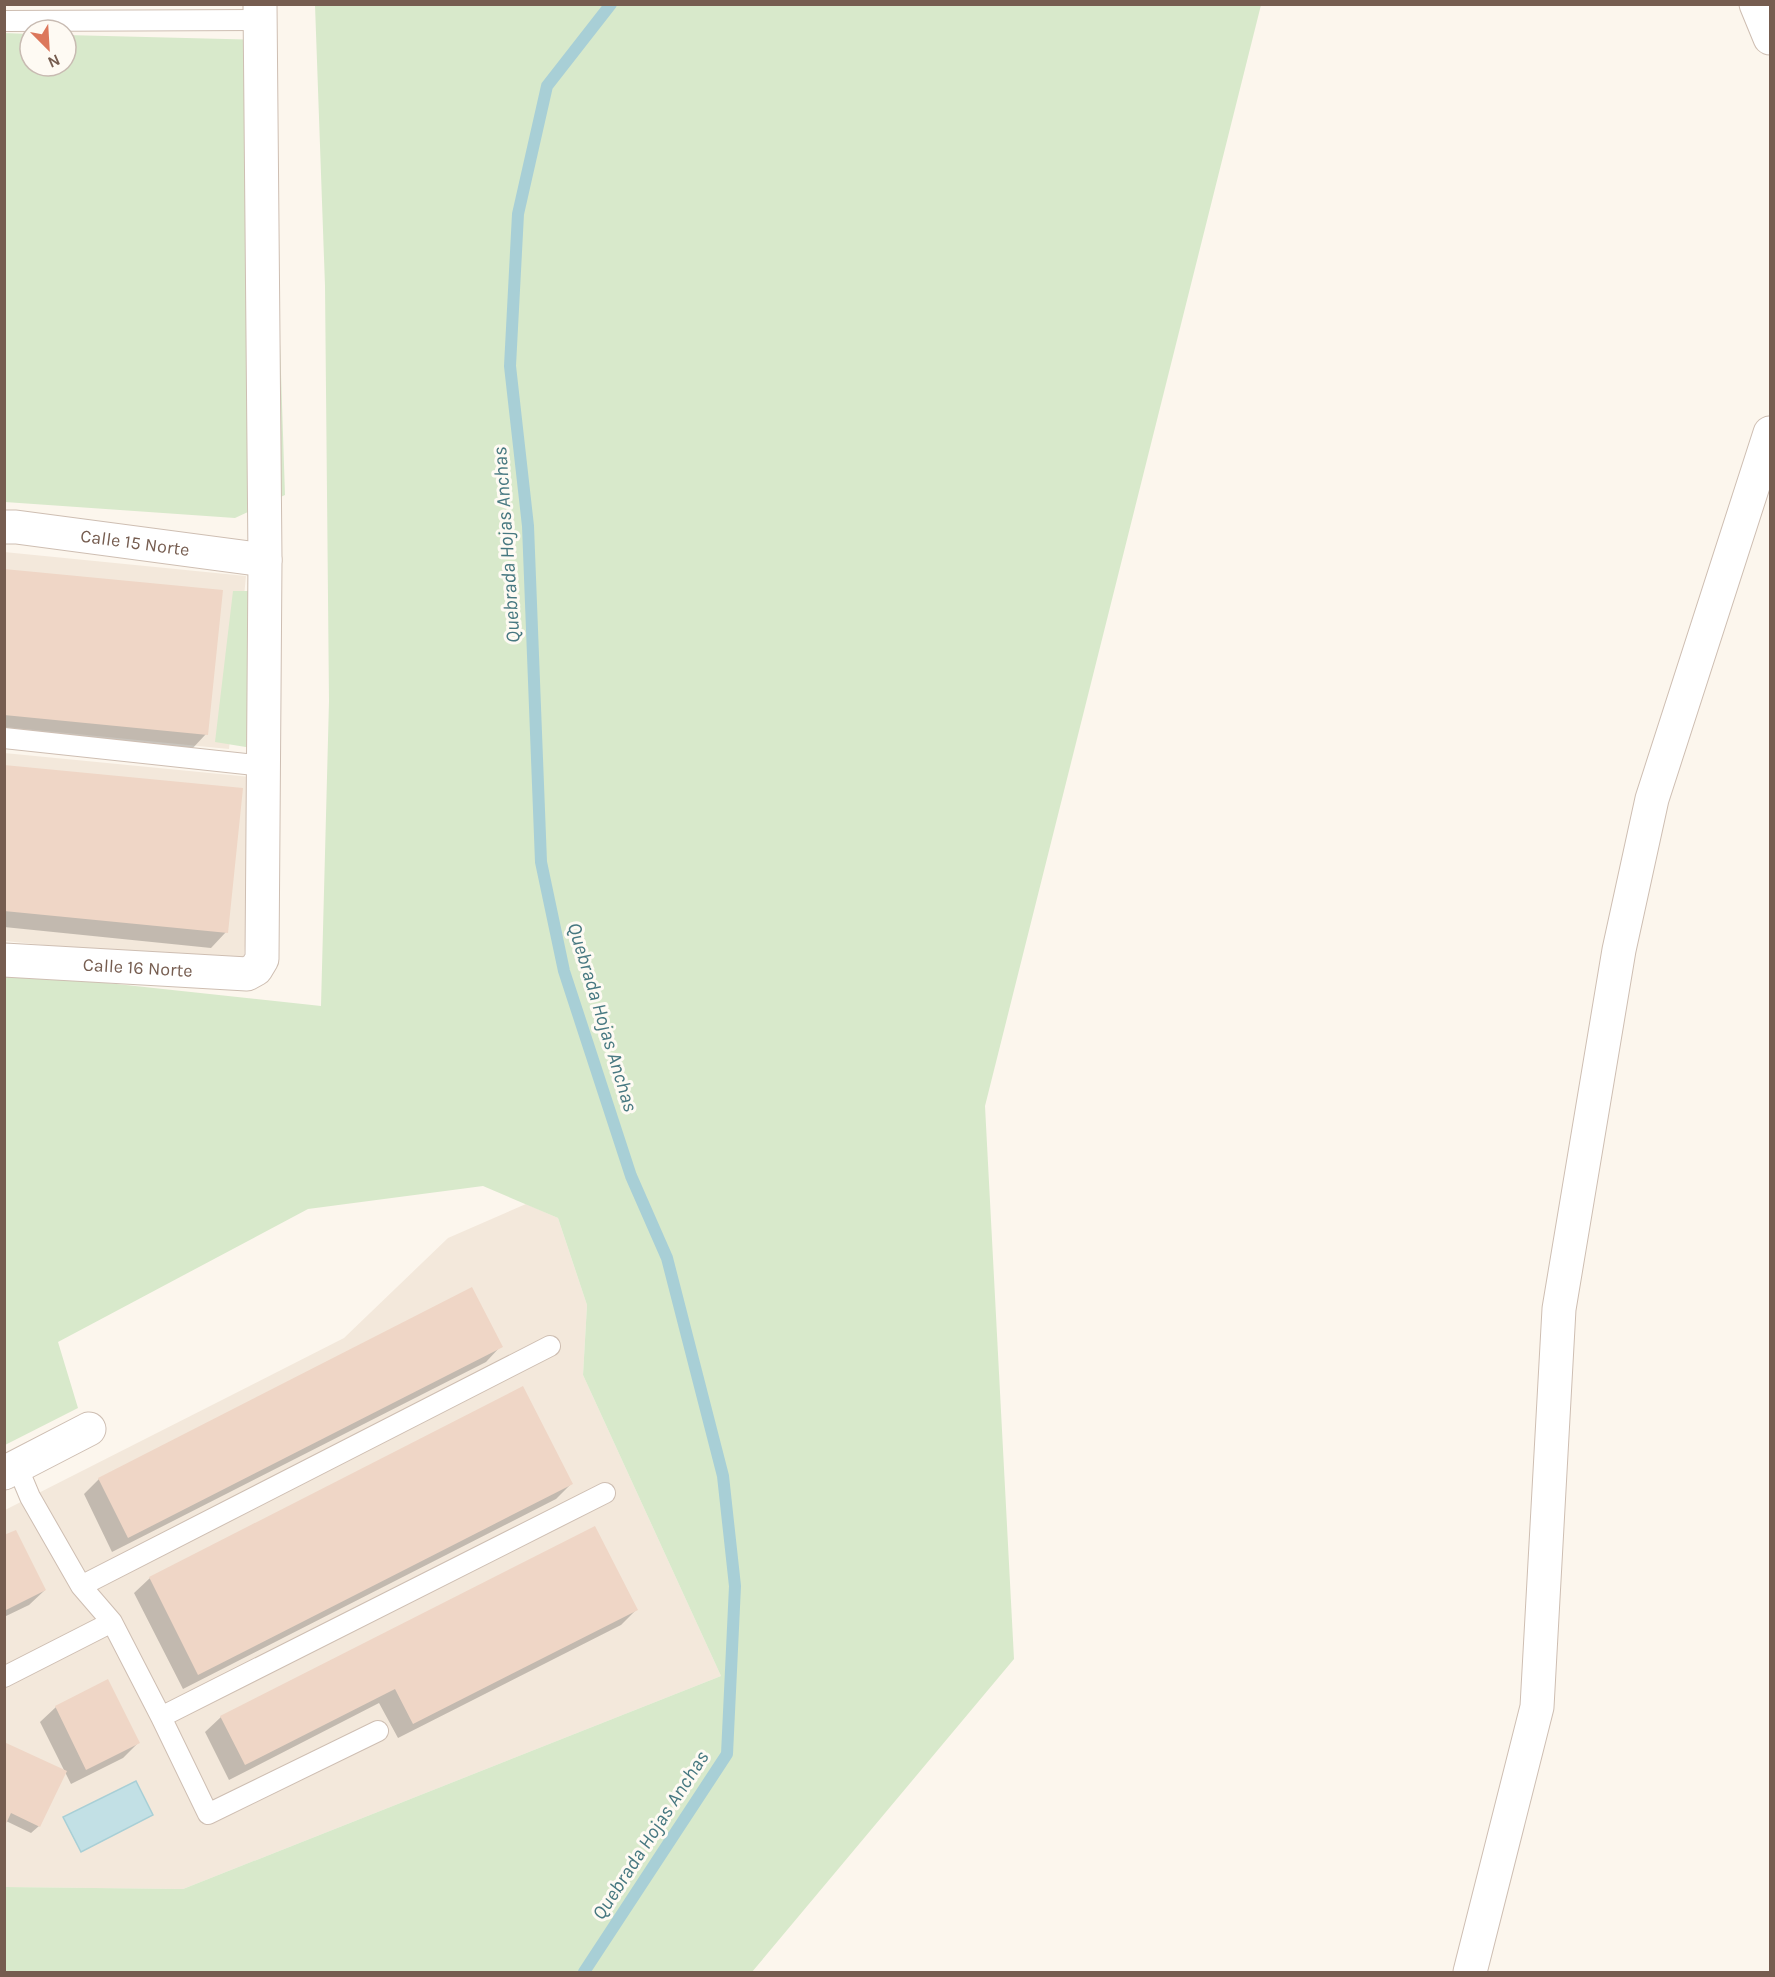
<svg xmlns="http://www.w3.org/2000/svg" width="1775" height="1977" font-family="Karla,sans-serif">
  <rect width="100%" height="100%" fill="#fcf6ed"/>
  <path fill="#f3e8db" d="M4,552L246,576L229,749L5,727Z
    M4,753L262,778L243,965L5,941Z
    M526,1204L558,1218L587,1305L583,1375L721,1676L183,1889L5,1887V1510L344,1338L448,1238Z"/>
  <path fill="#d8e9cb" d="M315,5H1261L985,1106L1014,1659L752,1972H5V1887L183,1889L721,1676L583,1375L587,1305L558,1218L483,1186L308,1209L58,1342L78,1408L5,1445V972L321,1006L329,701L325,286Z
    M4,33L30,34V66H66V35L270,40L285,495L235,518L5,502Z
    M233,591H282L279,744L252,748L215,742Z"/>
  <path fill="#c2e0e5" stroke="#a8cfd6" stroke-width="1.5" d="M136,1781L153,1815L81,1852L63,1817Z"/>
  <path fill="#0003" d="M4,570L206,734L191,750L4,731Z
    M4,766L226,932L211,948L4,927Z
    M501,1346L486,1362L112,1552L84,1494L99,1479Z
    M522,1388L571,1484L556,1499L183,1689L134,1593L150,1578Z
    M4,1537L45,1590L29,1605L4,1617Z
    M636,1610L621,1625L398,1738L379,1703L229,1780L205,1732L221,1717Z
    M56,1707L138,1743L123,1758L71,1784L65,1772L39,1826L31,1833L6,1821L4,1743L65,1772L40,1722Z"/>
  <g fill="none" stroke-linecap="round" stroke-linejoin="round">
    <path stroke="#a8cfd6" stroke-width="12" d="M584,1972L727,1754L735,1586L723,1476L667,1258L631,1176L564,971L541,862L528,526L510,366L518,214L547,86L611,4"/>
  </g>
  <path fill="#efd6c6" d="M4,569L223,590L208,735L4,715Z
    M4,765L243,788L228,933L4,911Z
    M472,1287L503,1347L128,1538L98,1478Z
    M523,1386L573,1484L198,1675L149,1577Z
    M595,1526L638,1610L413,1724L395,1689L245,1765L220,1716Z
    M16,1530L46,1590L4,1611V1535Z
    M108,1679L140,1743L86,1770L55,1706Z
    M4,1742L67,1771L40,1827L11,1813L4,1828Z"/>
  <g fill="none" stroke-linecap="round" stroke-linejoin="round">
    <defs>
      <path id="service" d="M4,21L260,20
        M4,738L264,766
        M17,1466L30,1497L81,1586L112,1622L161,1717L208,1814L378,1731
        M81,1586L550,1346
        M4,1677L112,1622
        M161,1717L605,1493"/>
      <g id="minor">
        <path d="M1756,4L1770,38"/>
        <path id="s1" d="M4,527H16L265,560"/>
        <path id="s2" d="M4,960L247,974L256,969L262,959L265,560L260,4"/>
        <path d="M4,1473L89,1429"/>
        <path d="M1470,1972L1537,1707L1559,1309L1619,950L1652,799L1770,433"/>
      </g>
    </defs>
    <use href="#service" stroke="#cebeb2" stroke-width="22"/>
    <use href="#minor" stroke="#cebeb2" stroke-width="35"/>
    <use href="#service" stroke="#fff" stroke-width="20"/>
    <use href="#minor" stroke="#fff" stroke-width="33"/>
  </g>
  <g text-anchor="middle" stroke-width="6" stroke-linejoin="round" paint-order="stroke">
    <g font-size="18" fill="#765d50" stroke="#fefaf3">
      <text dy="6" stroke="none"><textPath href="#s1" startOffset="132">Calle 15 Norte</textPath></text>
      <text dy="6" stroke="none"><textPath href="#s2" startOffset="134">Calle 16 Norte</textPath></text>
    </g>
    <g font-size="20" font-style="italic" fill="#477881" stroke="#fefaf3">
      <text transform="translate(506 545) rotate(-94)" y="7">Quebrada Hojas Anchas</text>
      <text transform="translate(603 1017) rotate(73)" y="7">Quebrada Hojas Anchas</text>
      <text transform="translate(650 1835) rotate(-57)" y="7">Quebrada Hojas Anchas</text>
    </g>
  </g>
  <rect width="1775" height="1977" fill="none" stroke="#765d50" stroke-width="12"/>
  <g transform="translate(48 48) rotate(156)"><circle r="28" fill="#fefaf3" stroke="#c8bbb2" stroke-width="1.5"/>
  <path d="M0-4.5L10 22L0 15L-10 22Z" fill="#dc775b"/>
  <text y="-9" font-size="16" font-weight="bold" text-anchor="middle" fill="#765d50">N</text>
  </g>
</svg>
